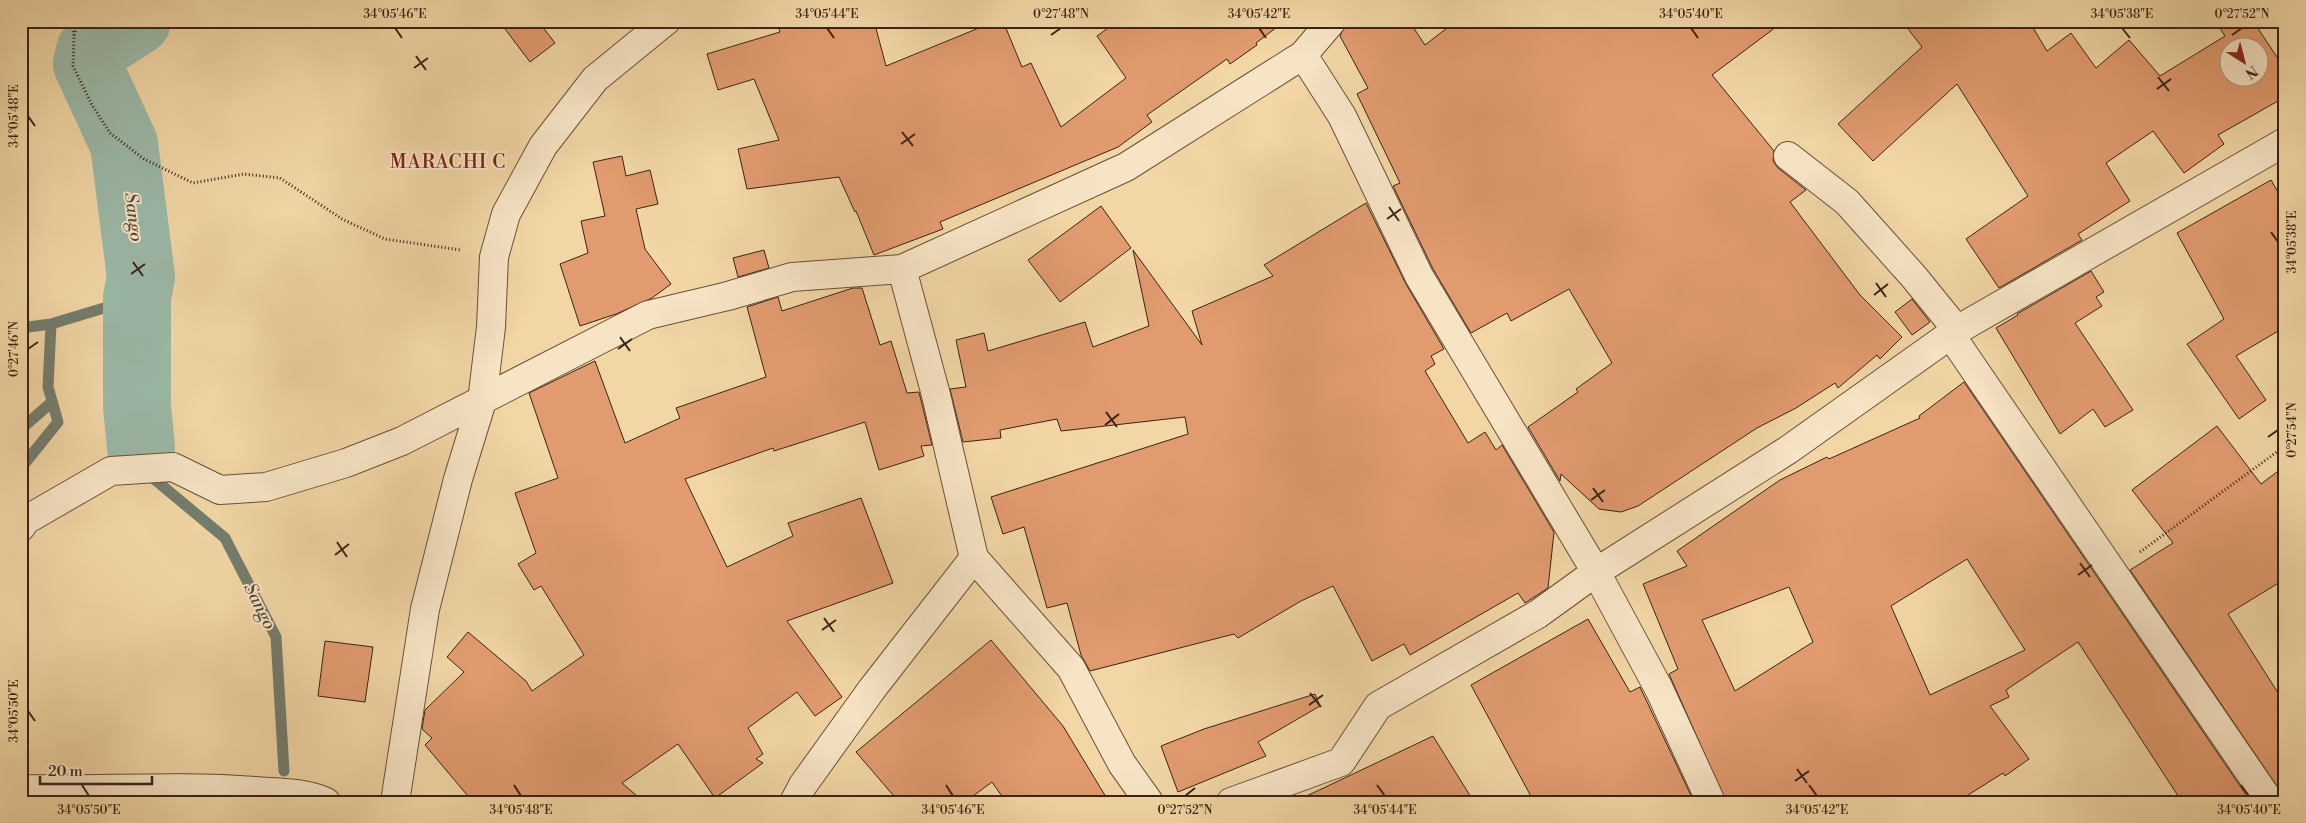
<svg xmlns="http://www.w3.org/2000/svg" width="2306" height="823" font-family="'Libre Bodoni',serif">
  <rect width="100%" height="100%" fill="#f2d6a6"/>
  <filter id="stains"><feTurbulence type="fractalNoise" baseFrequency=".004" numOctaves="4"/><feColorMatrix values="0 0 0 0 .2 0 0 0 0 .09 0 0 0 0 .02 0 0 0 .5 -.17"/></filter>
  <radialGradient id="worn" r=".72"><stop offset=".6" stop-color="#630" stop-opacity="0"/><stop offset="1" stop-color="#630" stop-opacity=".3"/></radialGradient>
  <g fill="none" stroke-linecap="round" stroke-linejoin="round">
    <path stroke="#757d6d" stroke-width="11" d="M21,328L51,324
      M21,429L52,402
      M21,468L58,422L48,387L51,324L137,298
      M153,478L225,538L276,637L284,771"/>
    <path stroke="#9bb9a8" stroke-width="68" d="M137,21L90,51L87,64L124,144L141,277L137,298V406L141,448"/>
  </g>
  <path fill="#e19b6f" stroke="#3b2315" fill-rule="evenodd" d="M499,21H538L555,43L530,62Z
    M776,21H874L886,66L996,21H1003L1022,67L1031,63L1061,127L1126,78L1097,36L1118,21H1285L1256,43L1257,45L1230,64L1227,59L1147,115L1152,122L1118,147L940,222L943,229L874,255L856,211L855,212L839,177L747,189L738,149L779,140L754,79L718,90L707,54L780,32Z
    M1347,21H1409L1425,45L1456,21H1784L1712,75L1774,151L1773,161L1778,168L1806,190L1790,202L1860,295L1902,337L1880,359L1877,355L1838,388L1835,383L1796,408L1757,428L1638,506L1621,512L1599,509L1561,474L1560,481L1528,427L1578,392L1576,389L1612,363L1569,289L1511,321L1507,313L1471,333L1433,269L1393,186L1400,183L1357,94L1368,88L1340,36Z
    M1902,21H2029L2047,51L2071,33L2096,68L2129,40L2160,76L2225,36L2215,21H2253L2285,69V97L2218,135L2224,144L2184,173L2153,131L2106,163L2130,201L2078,234L2082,240L1999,288L1966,239L2028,196L1957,84L1873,161L1838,124L1922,47ZM2228,48H2258V78H2228Z
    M622,156L626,176L650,170L658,204L636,209L645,249L671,284L652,298L616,314L580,326L560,264L588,253L581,221L605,216L593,162Z
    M2271,180L2285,204V327L2236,356L2266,400L2239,419L2187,344L2224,319L2177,233Z
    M1366,203L1406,284L1444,349L1431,356L1435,364L1425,371L1468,443L1485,432L1496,450L1502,445L1554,532L1548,588L1525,603L1518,593L1410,655L1404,644L1372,661L1333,586L1301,601L1238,638L1234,634L1090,671L1081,655L1067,603L1047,608L1024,527L1003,534L991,497L1188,434L1185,417L1061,431L1057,419L1000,430L1001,438L963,442L950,389L966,387L956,340L984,333L988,351L1085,322L1093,347L1149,326L1133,250L1202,345L1192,311L1273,276L1264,265Z
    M1101,206L1131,248L1060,302L1028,260Z
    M764,250L769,268L738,277L733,258Z
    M2091,271L2104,292L2096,297L2102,306L2075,323L2133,410L2105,427L2093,409L2060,434L1996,328L2018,315L2017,314Z
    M853,288H862L880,345L891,341L907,393L919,392L932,445L921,446L924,456L879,470L865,422L774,451L773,448L685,479L727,567L793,536L788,523L861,498L893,583L787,621L842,697L815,716L797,692L748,728L763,754L756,759L763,763L715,798L678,744L622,783L644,802H473L425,745L432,738L422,729L425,710L464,672L447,657L468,632L526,681L532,691L584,655L541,586L534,590L518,564L536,553L515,493L558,478L529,393L595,361L625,443L680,418L676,408L766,377L747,307L778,297L782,311Z
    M1912,299L1930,322L1912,335L1895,312Z
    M1964,382L2251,802H2182L2078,642L2006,690L2009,697L1990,706L2029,759L2005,776L2003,773L1957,802H1726L1669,674L1678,669L1643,584L1687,566L1677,551L1780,480L1827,457L1829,459L1920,418L1919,416ZM1967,559L2025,650L1930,695L1891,606ZM1789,587L1813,642L1735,691L1702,620Z
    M2217,426L2261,484L2285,466V579L2228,614L2285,704V798L2130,570L2173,543L2132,490Z
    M1588,619L1630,692L1640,687L1694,802H1534L1471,685Z
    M991,640L1063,726L1109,802H1006L992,782L965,802H899L856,752Z
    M325,641L373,647L365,702L318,696Z
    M1315,694L1320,706L1258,742L1266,756L1178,792L1161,746L1204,729Z
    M1433,736L1474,802H1294Z"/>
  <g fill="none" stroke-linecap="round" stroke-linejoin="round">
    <defs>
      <path id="minor" d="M1303,55L1342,116L1419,276L1596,572L1659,689L1711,802
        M1788,156L1847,202L1914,277L1957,330
        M902,269L936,395L974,558L1071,668L1122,764L1149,802
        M1950,334L2270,802
        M21,527L26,520L111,471L173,467L220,490L266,487L346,463L402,441L648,315L728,296L792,277L902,269L1126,167L1303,55L1332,21
        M21,789C99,791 177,785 255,791C279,793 304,792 326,802
        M395,802L425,609L458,479L482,401L491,327L494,257L506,214L543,146L595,79L666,21
        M794,802L803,785L872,689L974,558
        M1231,802L1341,762L1378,706L1538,614L1596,572L1788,450L1957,330L2285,142"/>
    </defs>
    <use href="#minor" stroke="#695039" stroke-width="30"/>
    <path stroke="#3b2315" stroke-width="3" stroke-dasharray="1 2.5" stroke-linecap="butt" d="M70,21L74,35
      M79,21L74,36L73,66L92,105L110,133L144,159L193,183L244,174L280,178L342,219L385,239L461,250
      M2140,552L2285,446"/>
    <use href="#minor" stroke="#f7e4c5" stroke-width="28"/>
  </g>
  <path fill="none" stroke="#3b2315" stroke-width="2" d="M395,28L402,38M827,28L834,38M1259,28L1266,38M1691,28L1698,38M2122,28L2130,38M1051,35L1061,28M2232,35L2242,28M416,56L426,70M414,68L428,58M2158,77L2169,91M2157,89L2171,79M28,116L35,126M902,132L913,146M901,144L915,134M1389,207L1399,221M1387,219L1401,209M2271,232L2278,242M133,262L143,276M131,274L145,264M1876,283L1886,297M1874,295L1888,284M620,337L630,351M28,349L38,342M618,349L632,339M1106,412L1117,427M1105,425L1119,414M2268,437L2278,430M1593,488L1603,502M1591,500L1605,490M337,542L347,557M335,555L349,544M2080,563L2090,577M2078,575L2092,565M824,618L834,632M822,630L836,620M1310,693L1321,707M1309,705L1323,695M28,711L35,721M1797,769L1807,783M1795,781L1809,771M82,785L89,796M514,785L521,796M946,785L953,796M1377,785L1385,796M1809,785L1817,796M2241,785L2249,796M1185,796L1195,788"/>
  <g text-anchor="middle" stroke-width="4" stroke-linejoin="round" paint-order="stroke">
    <g font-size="18" font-style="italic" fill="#53483a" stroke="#f7e4c5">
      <text transform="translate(134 217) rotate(83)" y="6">Sango</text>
      <text transform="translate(260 606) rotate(63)" y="6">Sango</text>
    </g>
    <g font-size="19" letter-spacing="1" fill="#7a1f14" stroke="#f7e4c5">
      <text x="448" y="168">MARACHI C</text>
    </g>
  </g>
  <rect width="2306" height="823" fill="none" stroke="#f2d6a6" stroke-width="55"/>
  <g transform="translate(2244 62) rotate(144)"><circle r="24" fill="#f7e4c5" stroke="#ac977f"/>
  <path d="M0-4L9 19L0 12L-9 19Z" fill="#8f2418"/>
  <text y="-8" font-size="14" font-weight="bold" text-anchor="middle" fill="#3b2315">N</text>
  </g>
  <path d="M40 776v8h112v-8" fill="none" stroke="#3b2315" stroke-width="2.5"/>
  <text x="48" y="776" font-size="15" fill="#3b2315" stroke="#f7e4c5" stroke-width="4" paint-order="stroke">20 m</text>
  <rect x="28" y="28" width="2250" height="768" fill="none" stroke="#3b2315" stroke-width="2"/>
  <g font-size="12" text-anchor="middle" fill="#3b2315">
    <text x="395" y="18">34°05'46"E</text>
    <text x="827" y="18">34°05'44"E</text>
    <text x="1061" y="18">0°27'48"N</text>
    <text x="1259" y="18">34°05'42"E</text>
    <text x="1691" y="18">34°05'40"E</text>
    <text x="2122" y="18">34°05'38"E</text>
    <text x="2242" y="18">0°27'52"N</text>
    <text transform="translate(14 116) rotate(-90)" y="4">34°05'48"E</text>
    <text transform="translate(2292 242) rotate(-90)" y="4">34°05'38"E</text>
    <text transform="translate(14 349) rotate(-90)" y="4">0°27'46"N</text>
    <text transform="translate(2292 430) rotate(-90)" y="4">0°27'54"N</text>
    <text transform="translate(14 711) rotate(-90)" y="4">34°05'50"E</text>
    <text x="89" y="814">34°05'50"E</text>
    <text x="521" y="814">34°05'48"E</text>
    <text x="953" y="814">34°05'46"E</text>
    <text x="1185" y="814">0°27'52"N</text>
    <text x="1385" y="814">34°05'44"E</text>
    <text x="1817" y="814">34°05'42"E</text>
    <text x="2249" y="814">34°05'40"E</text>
  </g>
  <rect width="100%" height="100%" filter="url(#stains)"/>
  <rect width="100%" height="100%" fill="url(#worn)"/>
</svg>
